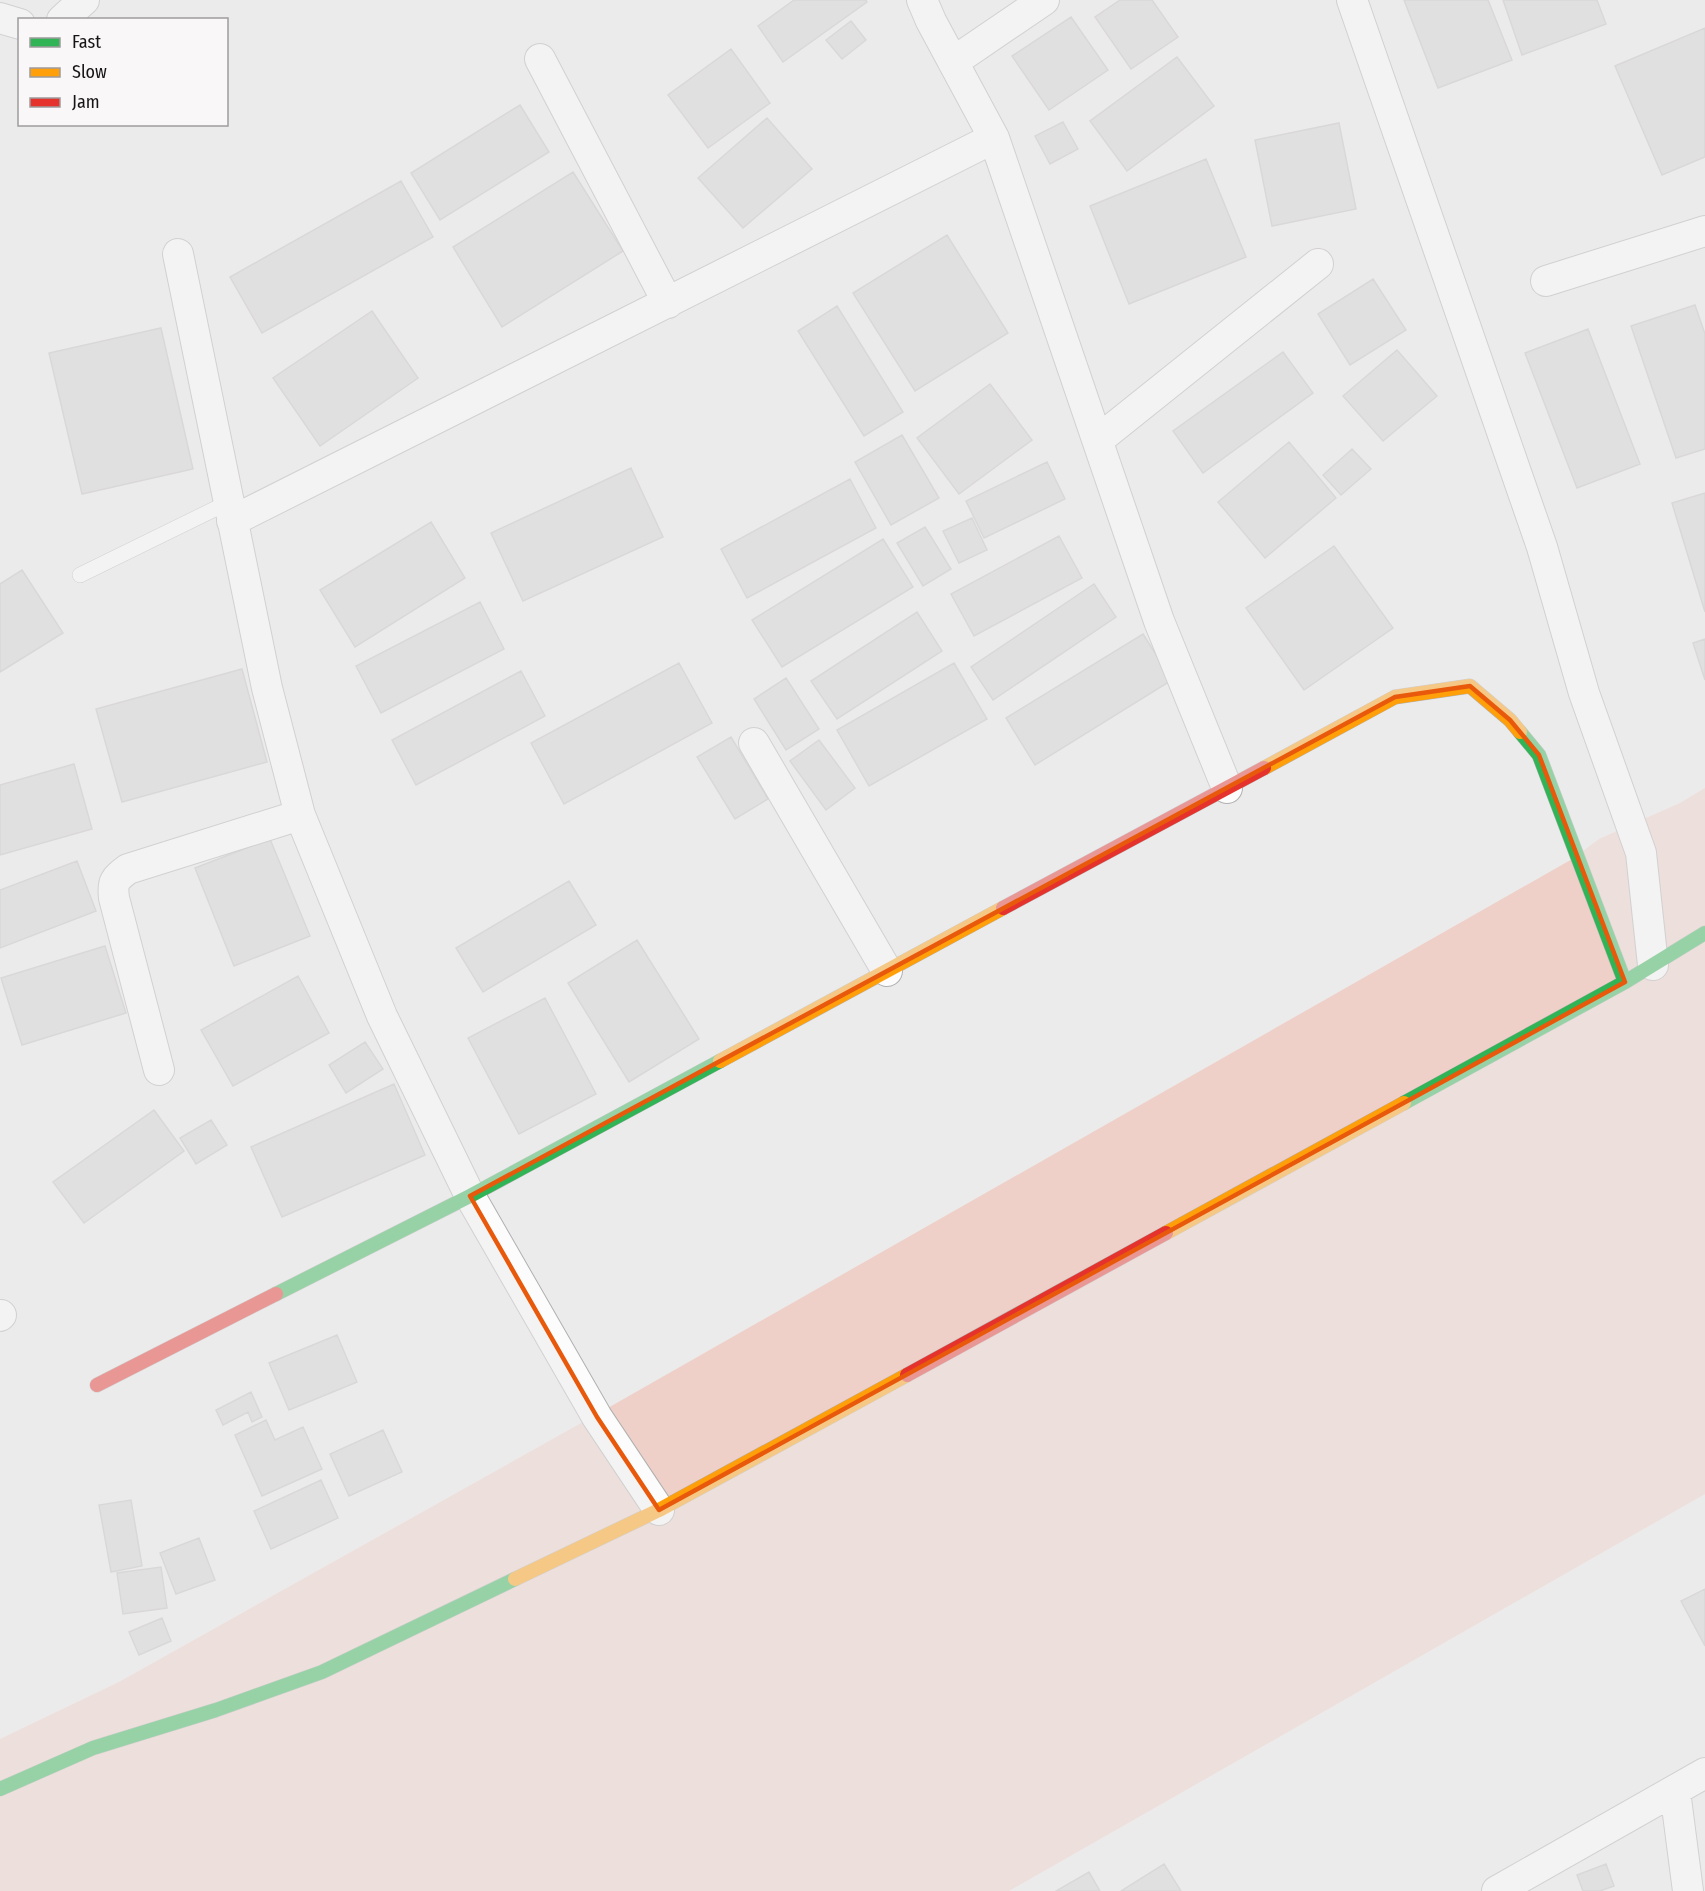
<svg xmlns="http://www.w3.org/2000/svg" width="1705" height="1891" font-family="'Fira Sans Condensed',sans-serif">
  <rect width="100%" height="100%" fill="#ecebeb"/>
  <path fill="#eed0c8" d="M1705,788V1494L1009,1891H0V1739L119,1682L592,1417L1574,858L1599,839L1680,803Z"/>
  <path fill="#d3d2d2" stroke="#c2c1c2" stroke-width="1.5" d="M794,0H866L867,2L783,62L758,26Z
    M1120,0H1152L1178,37L1131,69L1095,17Z
    M1404,0H1488L1512,60L1438,88Z
    M1503,0H1597L1606,24L1522,55Z
    M1071,17L1108,70L1049,110L1012,56Z
    M851,21L866,40L842,59L826,40Z
    M1705,28V157L1662,175L1615,66Z
    M731,49L770,103L708,148L668,95Z
    M1177,57L1214,106L1127,171L1090,121Z
    M520,105L549,152L440,220L411,173Z
    M767,118L812,169L743,228L698,178Z
    M1063,122L1078,149L1050,164L1035,136Z
    M1339,123L1356,209L1272,226L1255,140Z
    M1206,159L1246,257L1129,304L1090,206Z
    M573,172L623,251L502,327L453,247Z
    M401,181L433,237L262,333L230,277Z
    M947,235L1008,333L915,391L853,293Z
    M1373,279L1406,330L1350,365L1318,314Z
    M1695,305L1705,334V449L1676,458L1631,326Z
    M837,306L903,412L864,436L798,331Z
    M372,311L418,378L320,446L273,378Z
    M161,328L193,469L82,494L49,353Z
    M1588,329L1640,464L1577,488L1525,353Z
    M1397,350L1437,396L1383,441L1343,396Z
    M1283,352L1313,393L1203,473L1173,431Z
    M990,384L1032,440L959,494L917,438Z
    M902,435L939,498L891,525L855,462Z
    M1289,442L1336,498L1265,558L1218,502Z
    M1352,449L1371,469L1341,495L1323,475Z
    M1047,462L1065,499L984,538L966,501Z
    M631,468L663,537L523,601L491,533Z
    M850,479L876,528L747,598L721,549Z
    M1705,493V612L1672,503Z
    M972,518L987,550L959,563L943,531Z
    M431,522L465,578L355,647L320,590Z
    M925,527L951,569L923,586L897,543Z
    M1059,536L1082,578L974,636L951,594Z
    M883,539L913,587L782,667L752,620Z
    M1334,546L1393,628L1304,690L1246,608Z
    M22,570L63,633L0,672V584Z
    M1094,584L1116,617L993,700L971,667Z
    M480,602L504,649L381,713L356,666Z
    M917,612L942,651L837,719L811,681Z
    M1143,634L1172,680L1035,765L1006,718Z
    M1705,639V680L1693,643Z
    M679,663L712,723L564,804L531,743Z
    M954,663L987,719L869,786L837,730Z
    M242,669L267,762L122,802L96,709Z
    M521,671L545,716L416,785L392,740Z
    M786,678L819,729L786,750L754,699Z
    M731,737L768,799L735,819L697,757Z
    M819,740L855,788L826,810L790,761Z
    M74,764L92,829L0,855V785Z
    M270,839L310,936L234,966L195,868Z
    M77,861L96,911L0,948V890Z
    M569,881L596,925L483,992L456,948Z
    M637,940L699,1039L629,1082L568,983Z
    M105,946L126,1013L22,1045L1,978Z
    M298,976L329,1033L233,1086L201,1030Z
    M545,998L596,1094L519,1134L468,1038Z
    M365,1042L383,1069L346,1093L329,1065Z
    M394,1084L425,1155L282,1217L251,1147Z
    M154,1110L184,1151L84,1223L53,1182Z
    M211,1120L227,1145L196,1164L180,1138Z
    M337,1335L357,1382L289,1410L269,1363Z
    M251,1392L262,1417L252,1422L248,1412L223,1425L216,1410Z
    M266,1420L275,1440L303,1427L322,1469L262,1496L235,1435Z
    M383,1430L402,1472L349,1496L330,1454Z
    M321,1480L338,1518L271,1549L254,1511Z
    M131,1500L142,1566L111,1572L99,1505Z
    M199,1538L215,1580L176,1594L160,1553Z
    M161,1567L167,1608L123,1614L117,1573Z
    M1705,1589V1646L1681,1601Z
    M162,1618L171,1641L139,1655L129,1632Z
    M1164,1864L1181,1891H1121Z
    M1606,1864L1614,1886L1600,1891H1583L1577,1875Z
    M1089,1872L1100,1891H1056Z"/>
  <g fill="none" stroke-linecap="round" stroke-linejoin="round">
    <defs>
      <path id="lane" d="M80,575L229,502"/>
      <path id="street" d="M922,0L931,21L994,138L1159,621L1227,788
        M1352,0L1542,547L1584,693L1641,853L1653,965
        M0,18L20,24
        M62,20L84,0
        M540,59L668,303
        M953,62L1044,0
        M178,254L267,688L300,815L382,1016L470,1196L597,1417L659,1510
        M1546,281L1705,231
        M1098,440L1318,264
        M232,521L994,138
        M754,743L887,971
        M159,1070L114,898C112,881 115,879 128,869L300,815
        M0,1316L1,1315
        M1675,1791L1688,1891
        M1497,1891L1705,1773"/>
      <path id="fast" d="M1520,732L1539,755L1625,982
        M1404,1103L1625,982L1705,933
        M276,1294L470,1196L720,1061
        M0,1789L93,1748L216,1710L322,1672L515,1579"/>
      <path id="slow" d="M1264,768L1395,697L1470,686L1510,720L1520,732
        M720,1061L1003,908
        M1166,1233L1404,1103
        M515,1579L659,1510L907,1375"/>
      <path id="jam" d="M1003,908L1264,768
        M907,1375L1166,1233
        M97,1385L276,1294"/>
    </defs>
    <use href="#lane" stroke="#b1b0b0" stroke-width="16"/>
    <use href="#street" stroke="#b1b0b0" stroke-width="32"/>
    <use href="#fast" stroke="#b1b0b0" stroke-width="15"/>
    <use href="#slow" stroke="#b1b0b0" stroke-width="15"/>
    <use href="#jam" stroke="#b1b0b0" stroke-width="15"/>
    <use href="#lane" stroke="#fcfcfc" stroke-width="15"/>
    <use href="#street" stroke="#fcfcfc" stroke-width="30"/>
    <use href="#fast" stroke="#30b455" stroke-width="14"/>
    <use href="#slow" stroke="#ff9f0a" stroke-width="14"/>
    <use href="#jam" stroke="#e5322d" stroke-width="14"/>
  </g>
  <path d="M0 0H1705V1891H0ZM1470,686L1510,720L1539,755L1625,982L659,1510L597,1417L470,1196L1395,697Z" fill="#ecebeb" fill-opacity=".55" fill-rule="evenodd"/>
  <path fill="none" stroke="#e8590c" stroke-width="4.5" stroke-linejoin="round" d="M1470,686L1510,720L1539,755L1625,982L659,1510L597,1417L470,1196L1395,697Z"/>
  <rect x="18" y="18" width="210" height="108" fill="#faf7f8" stroke="#9f9c9d" stroke-width="1.5"/>
  <rect x="30" y="38" width="30" height="9" fill="#30b455" stroke="#9f9c9d" stroke-width="1.5"/>
  <text x="72" y="48" font-size="18" fill="#161415">Fast</text>
  <rect x="30" y="68" width="30" height="9" fill="#ff9f0a" stroke="#9f9c9d" stroke-width="1.5"/>
  <text x="72" y="78" font-size="18" fill="#161415">Slow</text>
  <rect x="30" y="98" width="30" height="9" fill="#e5322d" stroke="#9f9c9d" stroke-width="1.5"/>
  <text x="72" y="108" font-size="18" fill="#161415">Jam</text>
</svg>
